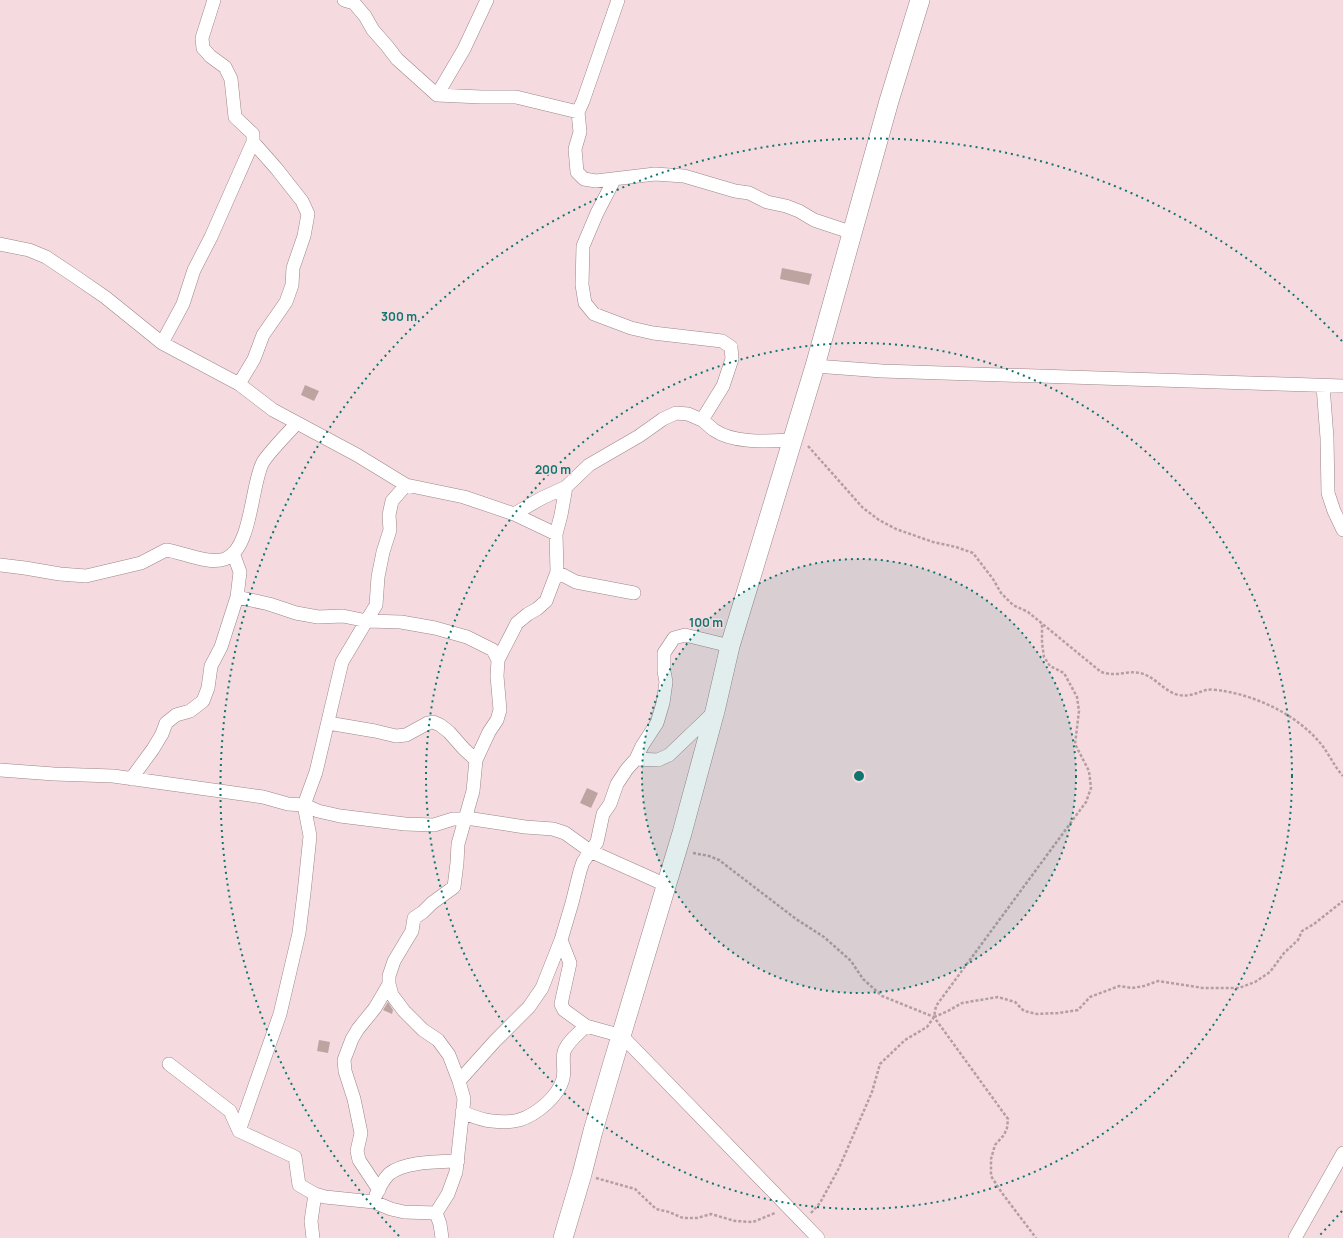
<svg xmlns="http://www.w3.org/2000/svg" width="1343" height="1238" font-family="Manrope,sans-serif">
  <rect width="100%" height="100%" fill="#f5dbe0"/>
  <path fill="#bda4a0" d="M782,268L812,274L809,285L780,279Z
    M305,385L319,391L314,401L301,395Z
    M587,788L598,793L591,808L580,803Z
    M388,1002L393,1010L392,1014L383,1010Z
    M319,1040L330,1042L328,1053L317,1051Z"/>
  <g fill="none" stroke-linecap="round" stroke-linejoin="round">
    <defs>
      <path id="minor" d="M344,0L354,3L365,16L373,30L387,46L397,59L437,95L481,97H516L578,112L580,132L575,149L577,172L584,179L596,181L655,174L684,176L735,191L749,193L767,202L786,206L799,211L814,220L853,233
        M437,95L464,49L487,0
        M578,112L583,101L618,0
        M0,244L29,250L46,257L73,275L105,297L162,343L239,384L273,410L357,455L406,485L464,497L514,514L542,498L566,487L589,465L639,436L663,419L676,413L688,414L702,420L723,386L732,359L731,347L722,341L653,333L631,328L594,314L585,303L582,285L583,246L597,213L614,180
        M162,343L183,304L194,270L211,237L253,142V134L235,117L231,79L225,67L210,56L203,48L202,38L214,0
        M815,366L882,371L1343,386
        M239,384L254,359L263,335L286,302L292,285L293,268L304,236L308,214L302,201L276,168L253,142
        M1323,386L1327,438L1328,493L1334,511L1343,530
        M702,420C706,423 710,427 714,430C734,444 769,441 792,440
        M406,485L392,501L389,515L390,530L383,552L378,577L376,605L342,662L316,772L304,805L318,811L340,816L405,824L434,825L453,819H473L525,827L553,829L565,833L590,851L666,885
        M514,514L556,534L557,572L576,582L634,593
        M556,534L561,515L566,487
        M0,565L25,568L60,574L86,576L141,563L166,550C182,552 209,565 225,559C252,549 251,484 263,462C270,451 288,433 297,423
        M237,597L269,604L296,613L318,617L343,616L367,621L401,622L435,628L467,637L493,650L498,660
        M730,646L685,635L674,638L664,653V671L666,682L663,703L657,723L642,746L636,759L627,769L617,784L610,804L603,814L597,842L583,862L580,871L572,903L561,940L570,963L561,1004L564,1010L586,1026L622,1036L818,1238
        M328,723L375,731L396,736L406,735L428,723L433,722L440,725L449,732L464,749L476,760
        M636,759L658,760L669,755L714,712
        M0,770L54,774L113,776L263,797L288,804L304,805L310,836L304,893L299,933L280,1014L239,1131
        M131,779L153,749L162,734L166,723L176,715L190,711L203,701L208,688L211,666L221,647L237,597L240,572L233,553
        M169,1064L230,1111L239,1131L295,1157L299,1185L315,1194L325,1197L374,1202L391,1209L404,1212L436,1213
        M459,1081L449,1055L438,1040L423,1030L404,1011L392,995L389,984V976L394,961L412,931L414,918L423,912L432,903L454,887L457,863L458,844L473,791L476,760L489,732L497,720L500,710L497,676L498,660L517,623L528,614L537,609L546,601L557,572
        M462,1112C472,1116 481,1120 492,1121C500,1122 511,1122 519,1120C536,1115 558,1097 563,1079C565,1070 562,1060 564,1052C567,1042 579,1033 586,1026
        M379,1190L359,1160L357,1151L361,1133L354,1099L345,1071L344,1060L352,1039L358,1029L375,1008L389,984
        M376,1195C379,1188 383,1180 389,1174C405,1161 439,1162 458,1161
        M313,1238L311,1221L315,1194
        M442,1238L440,1224L436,1213L448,1194L456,1172L464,1099L459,1081L495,1041L529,1007L542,988L561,940
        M1295,1238L1343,1153"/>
      <path id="secondary" d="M563,1238L582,1174L593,1131L612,1066L682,833L715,711L730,646L815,366L889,101L920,0"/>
    </defs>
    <use href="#minor" stroke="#9c8589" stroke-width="14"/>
    <use href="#secondary" stroke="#9c8589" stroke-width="20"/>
    <path stroke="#b39fa2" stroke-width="2.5" stroke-dasharray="3 2" stroke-linecap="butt" d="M808,446L863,508L879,520L896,529L933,542L956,547L973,553L993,579L1001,593L1013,605L1028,612L1101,672C1105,673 1109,674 1113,674C1122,674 1131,671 1140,673C1155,676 1164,692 1179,695C1190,697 1196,693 1206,690C1211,689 1219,690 1224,691C1259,697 1297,715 1321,744C1329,754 1334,766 1343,776
      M693,853L709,856L719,860L796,919L824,937L851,961L863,979L882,996L934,1017L1008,1119L1007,1128L1004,1135L995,1145L991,1159V1176L1002,1193L1036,1238
      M934,1017L948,1011L962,1003L998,997L1015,1002L1024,1011L1037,1014L1058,1013L1078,1010L1090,997L1119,986L1132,988L1144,986L1158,981L1203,988H1239L1255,982L1270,972L1284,953L1298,940L1302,931L1314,924L1343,901
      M596,1178L635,1189L656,1209L669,1212L683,1218H697L711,1214L735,1221L753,1222L775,1213
      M811,1213L820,1203L839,1168L872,1092L880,1064L905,1040L927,1027L934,1017L936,1006L1086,802L1091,788L1089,771L1075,744L1079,711L1077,697L1064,673L1050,666L1044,657L1042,643V623"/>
    <use href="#minor" stroke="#fff" stroke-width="13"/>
    <use href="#secondary" stroke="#fff" stroke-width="19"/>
  </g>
  <circle cx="859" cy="776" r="217" fill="#0f766e" fill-opacity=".12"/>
  <g fill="none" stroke="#0f766e" stroke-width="2" stroke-dasharray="2 4">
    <circle cx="859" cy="776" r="217"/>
    <circle cx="859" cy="776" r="433"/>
    <path d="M1342 1211A650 650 0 0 1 1319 1236M399 1236A650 650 0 1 1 1342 341"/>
  </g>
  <circle cx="859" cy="776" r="6" fill="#0f766e" stroke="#f5dbe0" stroke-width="2"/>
  <g font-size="12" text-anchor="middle" font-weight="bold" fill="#0f766e" stroke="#f5dbe0" stroke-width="3" stroke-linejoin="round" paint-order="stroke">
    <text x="399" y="321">300 m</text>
    <text x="553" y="474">200 m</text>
    <text x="706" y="627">100 m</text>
  </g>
</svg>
